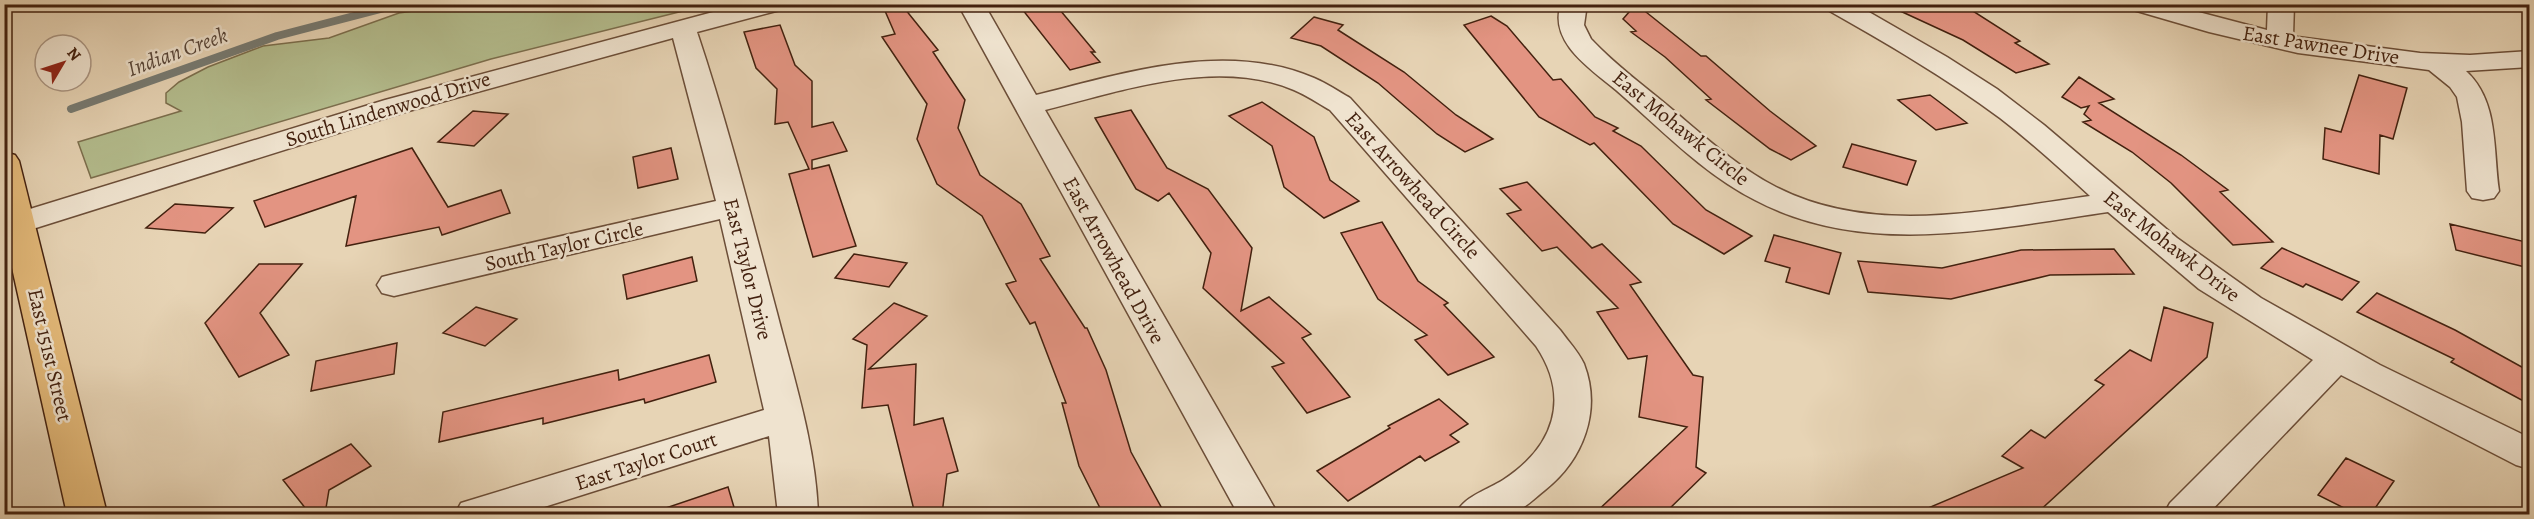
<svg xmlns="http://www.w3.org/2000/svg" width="2534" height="519" font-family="Alegreya,serif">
  <rect width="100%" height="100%" fill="#e7d4b5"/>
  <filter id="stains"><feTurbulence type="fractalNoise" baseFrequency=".00333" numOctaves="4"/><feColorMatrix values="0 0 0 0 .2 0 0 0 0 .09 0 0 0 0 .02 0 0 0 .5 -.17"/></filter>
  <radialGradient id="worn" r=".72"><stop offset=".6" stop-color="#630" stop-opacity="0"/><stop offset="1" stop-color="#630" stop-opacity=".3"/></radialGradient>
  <path fill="#b4bd8e" stroke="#7c6f4e" stroke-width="1.5" d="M463,4L707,5L491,59L91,178L78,142L181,111L166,103V93L179,82L208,67L263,46L329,38L399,13Z"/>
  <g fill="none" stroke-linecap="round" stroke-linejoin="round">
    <path stroke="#777b73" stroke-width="8" d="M71,109L277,36L400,4"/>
  </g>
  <path fill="#e39482" stroke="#43210f" stroke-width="1.5" d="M882,4H901L938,50L933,52L965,100L958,128L980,175L1021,204L1050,256L1040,259L1085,328H1087L1106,370L1131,452L1165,514H1103L1079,466L1062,403H1066L1035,322L1030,324L1006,284L1016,281L982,216L937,184L917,139L927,104L882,37L895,34Z
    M1043,4H1055L1095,52H1091L1100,62L1070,70L1022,9Z
    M1636,4L1701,56H1706L1770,111L1816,146L1791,160L1770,149L1706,100L1711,99L1665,57L1631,32L1636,31L1623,19Z
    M1885,4H1962L2020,41L2015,43L2049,64L2016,73L1963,40Z
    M1491,16L1507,26L1553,80L1561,79L1595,117L1618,128L1613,131L1641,146L1706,210L1752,236L1724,254L1673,224L1594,143L1590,145L1539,117L1464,25Z
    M1314,17L1343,25L1338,30L1404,72L1456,115L1493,139L1465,152L1437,134L1378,83L1321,46L1291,38Z
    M780,25L795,65L812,81V127L833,122L847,151L812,160V169L829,165L856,246L813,257L789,174L809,169L788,122L775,124L777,89L756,68L744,32Z
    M2359,75L2407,88L2393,139L2380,135L2379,174L2323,159L2325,128L2341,132Z
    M2079,77L2114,99L2099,103L2181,155L2228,190L2220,192L2273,242L2233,245L2171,183L2132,152L2083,122L2091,120L2084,114L2089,106L2081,108L2062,97Z
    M1930,95L1938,101L1967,123L1936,130L1898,100Z
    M1262,102L1314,137L1330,180L1359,201L1324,218L1284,187L1272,146L1229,116Z
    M1131,110L1167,168L1208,189L1252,248L1241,311L1269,297L1311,334L1302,338L1350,397L1307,413L1272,367L1284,363L1203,288L1211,253L1169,193L1158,201L1136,189L1095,118Z
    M473,111L508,114L474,146L438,142Z
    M1852,144L1916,161L1907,185L1843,167Z
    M412,148L448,207L501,190L510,213L442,235L439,227L346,246L356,196L265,227L254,201Z
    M671,148L678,179L638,188L633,157Z
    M1527,182L1592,248L1602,244L1641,282L1630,285L1693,375L1703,377L1696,467L1706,473L1664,514H1594L1687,427L1639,417L1647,356L1628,359L1597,312L1618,308L1557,247L1542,251L1507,214L1521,210L1500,189Z
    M175,204L233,208L205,233L146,228Z
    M1382,222L1418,281L1448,303L1444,305L1494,357L1448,375L1415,340L1427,335L1378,299L1341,233Z
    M2450,224L2526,242L2529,268L2456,250Z
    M1774,235L1841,253L1829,294L1786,282L1790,268L1765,261Z
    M2282,248L2359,282L2342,300L2306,284L2303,287L2261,268Z
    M2114,249L2134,274L2050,275L1951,299L1868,292L1858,261L1942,268L2021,250Z
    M854,254L907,263L889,287L835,278Z
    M692,257L697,281L627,299L623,275Z
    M259,264H302L260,313L289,355L239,377L205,323Z
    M2377,293L2455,330L2529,371V404L2451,362L2454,359L2357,312Z
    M894,303L927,316L869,369L916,364L914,425L943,418L958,471L947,474L942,514H915L888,405L862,408L867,345L853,339Z
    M476,307L517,319L485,346L443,333Z
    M2164,307L2213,323L2207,357L2036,514H1914L2023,468L2002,456L2031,430L2045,438L2104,385L2095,380L2130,350L2151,361Z
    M397,343L394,374L311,391L316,361Z
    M709,355L716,382L645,403L644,399L543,424V418L439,442L443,412L618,370L619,380Z
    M1439,399L1468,424L1450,435L1459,442L1425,461L1420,456L1348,501L1317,471L1390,428L1388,426Z
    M351,444L371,466L329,490L325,514H310L283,480Z
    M2346,458L2394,481L2371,514H2356L2318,495Z
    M728,487L736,514H661L660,510Z"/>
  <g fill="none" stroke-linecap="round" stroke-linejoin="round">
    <defs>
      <path id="minor" d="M743,4H787L784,9L697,32C728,125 752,219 777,313C794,379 816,447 818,514H778L769,436L522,514H455L461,503L764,410L720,219L394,296L382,293L377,285L382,277L394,274L716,201L673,38L405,112L4,238V217L385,100Z
        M958,4H984L1036,95C1125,73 1225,40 1314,78C1326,83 1338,91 1350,98L1560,330C1568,341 1578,351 1584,364C1602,411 1583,460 1545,490C1535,498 1523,510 1511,514C1499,518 1470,514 1456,514C1463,497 1487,490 1503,480C1554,447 1571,398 1536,346L1330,110C1318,103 1306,95 1294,90C1216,57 1122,91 1045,110L1278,514H1238Z
        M1561,4H1587L1584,25L1591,39C1616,66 1646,87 1674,111C1706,138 1739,168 1776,187C1873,237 1988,210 2090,196C2061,169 2031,142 2000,118C1945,77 1886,43 1826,9L1823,4H1855L1947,57L1997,89L2044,125L2177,238L2261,298L2380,365L2530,438V469L2516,465L2341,375L2208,514H2164L2170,503L2313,360L2199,289L2108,212C1991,229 1865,258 1755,200C1702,173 1660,128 1616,90C1591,69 1548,42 1561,4Z
        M2127,4H2168L2267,30L2268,4H2294L2293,36L2298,37L2420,53L2470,55L2530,51V67L2466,71C2499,101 2493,150 2499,191L2494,198L2483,200L2472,198L2467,191L2462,122L2457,97L2450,87L2429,70L2298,53L2209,32L2130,9Z"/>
      <path id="major" d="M4,152L15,155L19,161L107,514H67L4,232Z"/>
    </defs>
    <use href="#minor" stroke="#6c4e38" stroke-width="3"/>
    <use href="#major" stroke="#43210f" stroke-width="3"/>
    <use href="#minor" fill="#efe3cf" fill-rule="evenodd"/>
    <use href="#major" fill="#e4ba7a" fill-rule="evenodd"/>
  </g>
  <g text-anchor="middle" stroke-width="5" stroke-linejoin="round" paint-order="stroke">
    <g font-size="21" fill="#43210f" stroke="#efe3cf">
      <text transform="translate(2321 45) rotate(9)" y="7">East Pawnee Drive</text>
      <text transform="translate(388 109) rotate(-17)" y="7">South Lindenwood Drive</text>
      <text transform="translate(1681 128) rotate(39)" y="7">East Mohawk Circle</text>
      <text transform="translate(1413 185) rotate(48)" y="7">East Arrowhead Circle</text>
      <text transform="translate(564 246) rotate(-13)" y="7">South Taylor Circle</text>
      <text transform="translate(2172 246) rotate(38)" y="7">East Mohawk Drive</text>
      <text transform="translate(1114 260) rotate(61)" y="7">East Arrowhead Drive</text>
      <text transform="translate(748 269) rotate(76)" y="7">East Taylor Drive</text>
      <text transform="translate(50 355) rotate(77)" y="7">East 151st Street</text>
      <text transform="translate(646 461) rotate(-18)" y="7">East Taylor Court</text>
    </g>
    <g font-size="22" font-style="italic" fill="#584639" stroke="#efe3cf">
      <text transform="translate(177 51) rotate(-20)" y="8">Indian Creek</text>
    </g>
  </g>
  <rect width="2534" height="519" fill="none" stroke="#e7d4b5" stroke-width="24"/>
  <rect x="6" y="6" width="2522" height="507" fill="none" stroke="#43210f" stroke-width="3"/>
  <rect x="12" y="12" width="2510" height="495" fill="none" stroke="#43210f" stroke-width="1.5"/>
  <g transform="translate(63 63) rotate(51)"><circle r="28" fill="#efe3cf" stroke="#aa9582" stroke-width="1.5"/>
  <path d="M0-4.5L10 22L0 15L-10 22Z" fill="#8f2418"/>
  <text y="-9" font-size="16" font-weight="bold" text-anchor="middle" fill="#43210f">N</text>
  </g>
  <rect width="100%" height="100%" filter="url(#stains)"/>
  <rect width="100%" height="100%" fill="url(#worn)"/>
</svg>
